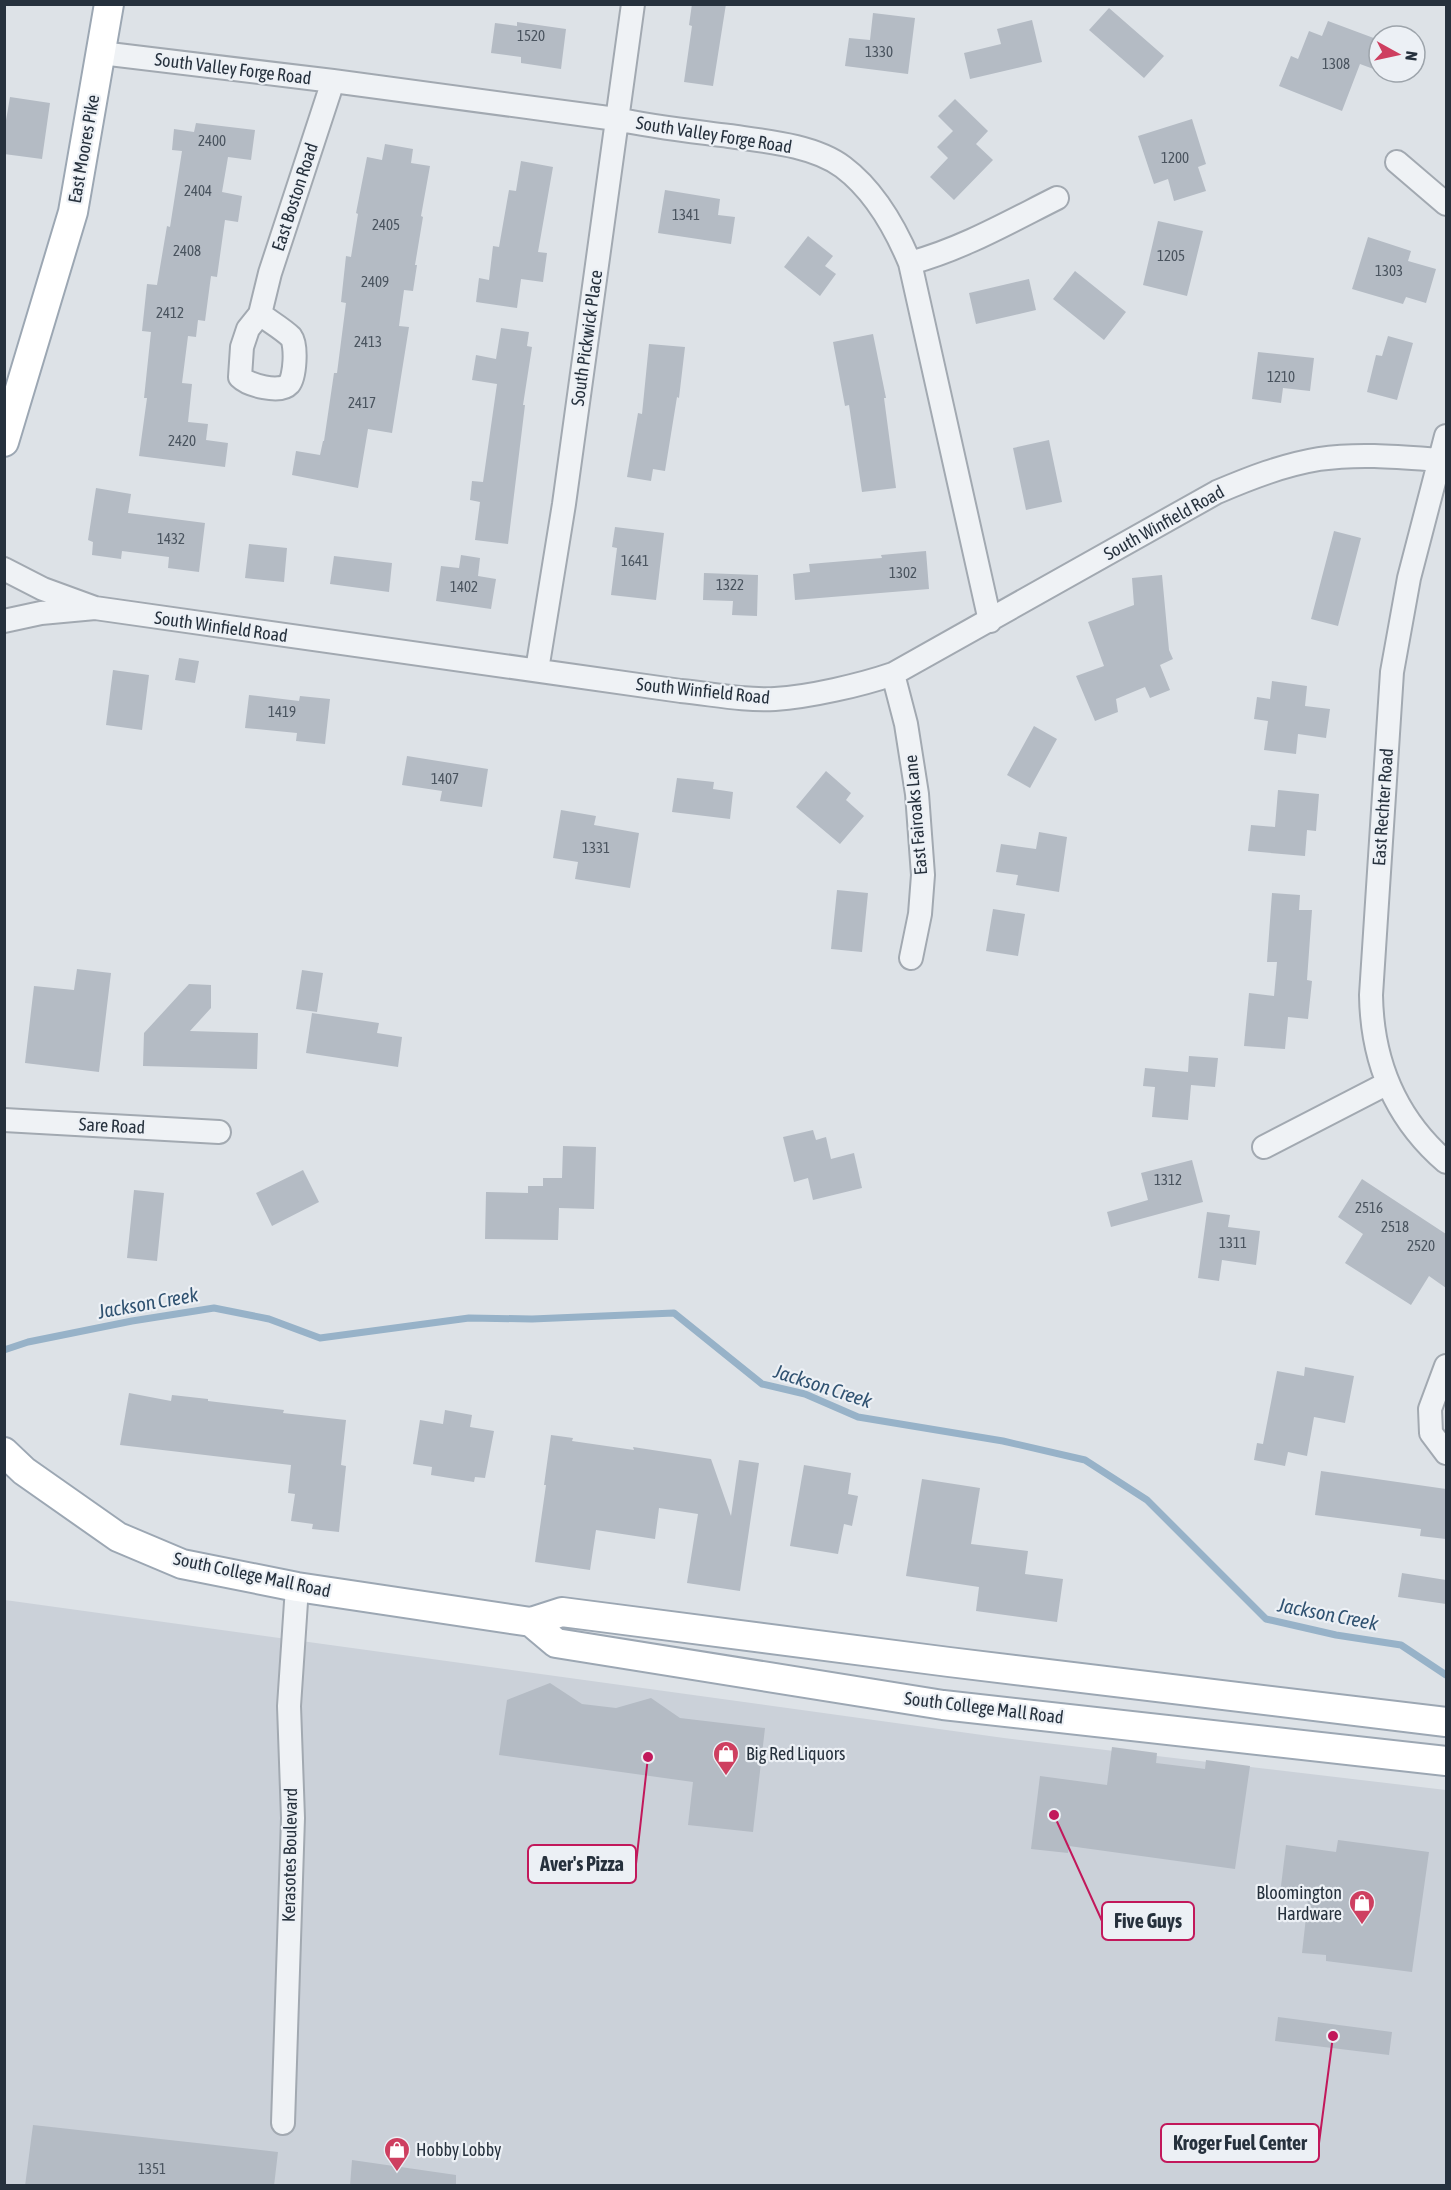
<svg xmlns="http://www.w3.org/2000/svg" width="1451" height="2190" font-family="'Asap Condensed',sans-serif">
  <rect width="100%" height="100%" fill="#dde2e7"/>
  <path fill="#cbd1d9" d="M5,1600L1004,1738L1446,1790V2185L5,2186Z"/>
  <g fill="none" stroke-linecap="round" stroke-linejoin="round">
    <path stroke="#97b2c8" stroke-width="7" d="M4,1350L28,1342L132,1321L214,1308L269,1319L320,1338L469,1318L532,1319L674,1313L762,1384L805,1394L858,1417L1003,1441L1085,1460L1147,1500L1266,1619L1336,1635L1401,1645L1446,1675"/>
  </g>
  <path fill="#b4bbc4" d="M692,4H726L713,86L684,82L692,26L689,25Z
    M1109,8L1164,56L1144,78L1089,30Z
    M873,13L915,18L908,74L845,66L849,38L870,40Z
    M1032,20L1042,62L970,79L964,53L1001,44L997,29Z
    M1328,21L1379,40V71L1360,64L1342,111L1279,86L1291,56L1298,59L1309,31L1322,36Z
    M517,22L566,29L561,69L521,63V57L491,53L495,23L517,26Z
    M10,97L50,103L42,159L4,154V132Z
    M955,99L988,131L976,144L993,160L954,200L930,177L948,158L937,147L953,131L938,116Z
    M1192,119L1206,164L1198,167L1206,191L1174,201L1168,179L1154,184L1138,136Z
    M196,123L255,130L251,160L228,157L222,192L242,196L238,222L225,220L217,277L211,276L205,321L198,320L196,337L188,336L182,383L192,384L188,422L208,424L206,440L228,443L225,467L139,456L147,398H144L151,332L142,331L147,284L157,285L167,226L170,227L182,151L172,150L174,129L194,132Z
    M385,144L413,149L411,163L430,166L421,216L423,217L415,265H417L413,291L404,290L399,326L409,327L392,433L368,429L358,488L292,475L296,451L320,455L323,441H324L334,373H337L346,303L341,302L346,256L351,257L358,214L356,213L367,157L382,160Z
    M521,161L553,167L538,252L547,253L543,282L521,279L517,308L476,302L479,278L489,280L493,246L499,247L509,190L516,191Z
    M665,190L720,199L718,215L735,217L731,244L658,233Z
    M1158,221L1203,231L1187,296L1143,285Z
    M808,236L833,256L825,266L836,274L820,296L784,267Z
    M1368,237L1411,251L1408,261L1436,269L1426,303L1406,297L1403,304L1352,289Z
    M1075,271L1126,312L1104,340L1053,299Z
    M1029,279L1036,310L976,324L969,293Z
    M501,328L529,332L527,346L532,347L523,405H525L508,544L475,540L480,502L470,500L472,481L483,482L497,384L472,380L476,355L496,359Z
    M873,334L886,398H884L896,488L862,492L849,405L845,406L833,342Z
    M1388,336L1413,343L1397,400L1367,392L1376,355L1382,356Z
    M649,344L685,347L679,398L677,397L665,471L653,469L651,481L627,477L638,413L642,414Z
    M1258,352L1314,358L1310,391L1283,388L1281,403L1252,399Z
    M1049,440L1062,502L1026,510L1013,448Z
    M96,488L131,494L128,513L205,523L199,572L168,568L169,557L122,551L121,559L92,555L93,542L88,540Z
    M615,527L664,533L656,600L611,595L617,548L612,547Z
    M1334,531L1361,538L1338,626L1311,619Z
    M249,544L287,548L284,582L245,578Z
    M926,551L929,589L795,600L793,574L810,572L809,564L882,558L881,555Z
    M461,555L480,558L478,576L496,579L491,609L436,601L441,566L459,568Z
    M334,556L392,563L389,592L330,584Z
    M704,573L758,575L757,616L732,615L733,601L703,600Z
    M1162,575L1169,650L1173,659L1160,665L1170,690L1150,698L1145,687L1116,699L1118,712L1095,721L1076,676L1104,666L1088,622L1134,605L1132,578Z
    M179,658L199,661L195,683L175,680Z
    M113,670L149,675L142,730L106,725Z
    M1272,681L1307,686L1305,706L1330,709L1326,738L1298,734L1296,754L1264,750L1268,721L1254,719L1257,697L1270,699Z
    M249,695L299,701L300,696L330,699L325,744L296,741L297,733L245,728Z
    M1034,726L1057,739L1030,788L1007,775Z
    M407,756L488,769L482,807L440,801L442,791L402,785Z
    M826,771L851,793L846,800L864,816L840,844L796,807Z
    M677,778L714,782L713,789L733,792L730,819L672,812Z
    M1278,790L1319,794L1316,831L1307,830L1305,856L1248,851L1251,825L1275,827Z
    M561,810L596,816L594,825L639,833L630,888L575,879L578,862L553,858Z
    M1039,832L1067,837L1059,892L1016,885L1018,875L996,872L1001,844L1036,849Z
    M837,890L868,893L862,952L831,949Z
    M1272,893L1300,895L1299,910H1312L1307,980L1312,981L1308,1019L1288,1017L1285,1049L1244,1046L1249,993L1274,996L1277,962H1267Z
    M993,909L1025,914L1018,956L986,951Z
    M77,969L111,973L99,1072L25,1063L34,986L74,990Z
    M302,970L323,973L317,1012L296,1009Z
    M189,984L211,985V1008L190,1031L258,1033L257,1069L143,1066L144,1033Z
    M312,1013L379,1023L377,1033L402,1037L398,1067L306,1053Z
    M1189,1056L1218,1058L1215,1087L1191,1085L1188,1120L1152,1117L1155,1087L1143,1086L1145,1068L1188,1072Z
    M813,1130L816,1140L826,1137L831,1159L854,1153L862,1188L813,1200L808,1178L794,1182L783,1137Z
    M563,1146L596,1147L594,1209L559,1208L558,1240L485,1239L486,1192L528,1193V1186H543V1178H562Z
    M1192,1160L1203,1202L1111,1227L1107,1212L1148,1200L1141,1173Z
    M303,1170L319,1202L272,1226L256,1193Z
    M1362,1179L1446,1234V1288L1429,1276L1411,1305L1345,1263L1363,1234L1338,1217Z
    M134,1190L164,1193L157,1261L127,1258Z
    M1207,1212L1230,1215L1228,1227L1260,1231L1256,1265L1222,1260L1219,1281L1198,1278Z
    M1305,1367L1354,1376L1345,1423L1314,1417L1307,1456L1288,1452L1285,1466L1254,1460L1257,1443L1263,1444L1277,1371L1304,1376Z
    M129,1393L171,1401L172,1395L208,1399V1401L284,1410L283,1413L346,1420L341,1465L346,1466L339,1532L312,1529L313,1524L291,1521L295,1494L288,1493L291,1465L120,1445Z
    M445,1410L472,1415L470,1427L494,1431L485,1478L475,1477L474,1482L431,1475L432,1467L413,1464L420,1420L443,1424Z
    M551,1435L573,1438L572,1441L634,1450L633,1447L711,1459L731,1516L739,1460L759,1463L740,1591L687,1583L698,1514L659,1508L655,1539L596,1530L590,1570L535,1562L546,1485H544Z
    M804,1465L851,1473L848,1494L858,1496L852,1526L844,1524L838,1554L790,1546Z
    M1321,1471L1446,1489V1539L1420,1536L1421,1529L1315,1515Z
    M922,1479L980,1488L971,1544L1028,1551L1025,1574L1063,1579L1057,1622L976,1611L979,1587L906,1576Z
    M1402,1573L1446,1580V1604L1398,1597Z
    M550,1683L582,1704L616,1708L651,1698L680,1718L765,1728L753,1832L688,1825L693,1782L499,1755L507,1700Z
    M1112,1747L1157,1753L1156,1763L1205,1769L1206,1760L1250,1766L1235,1869L1069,1846L1068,1853L1031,1849L1040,1776L1107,1785Z
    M1338,1840L1429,1852L1412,1972L1326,1961V1955L1302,1953L1308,1899L1280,1894L1286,1845L1336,1852Z
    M1278,2017L1392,2032L1389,2055L1275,2041Z
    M33,2125L278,2152L274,2186H25Z
    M352,2160L456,2175V2186H350Z"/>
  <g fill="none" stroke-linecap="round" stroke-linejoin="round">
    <defs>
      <path id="minor" d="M101,53L333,81L616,119C653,127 691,131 729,136C764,141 814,145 843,167C875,191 895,227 910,263L990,621
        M1397,162L1446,204
        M910,263C962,249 1009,222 1057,198
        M260,314C269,321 283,329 291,337C297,345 295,377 289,384C280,394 248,385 240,377L242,347L248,329L260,314L270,273L333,81
        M1446,436L1409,578L1392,672L1371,995C1372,1062 1395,1118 1446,1162
        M4,569L43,589L95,608L41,613L4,621
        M95,608L681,691C712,694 744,701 775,699C809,697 861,685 893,674L1217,492C1250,478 1283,465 1319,459C1359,453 1400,457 1440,460
        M537,670L564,504L633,4
        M893,674L906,724L917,794L923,875L920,914L911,958
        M4,1120L219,1132
        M1264,1147L1388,1083
        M1446,1366L1430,1409L1431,1433L1446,1453
        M283,2123L293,1818L289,1706L297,1587"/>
      <path id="major" d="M4,442L73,212L109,4
        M4,1452L24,1471L118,1537L182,1564L297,1587L531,1622L562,1612L949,1662L1446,1722
        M531,1622L556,1643L943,1705L1446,1761"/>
    </defs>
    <use href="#minor" stroke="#a2a9b1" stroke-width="26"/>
    <use href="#major" stroke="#9ca7b3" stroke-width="32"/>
    <use href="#minor" stroke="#eff2f5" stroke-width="22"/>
    <use href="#major" stroke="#fff" stroke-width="28"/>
  </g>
  <defs>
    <symbol id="shop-pin" viewBox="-11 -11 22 30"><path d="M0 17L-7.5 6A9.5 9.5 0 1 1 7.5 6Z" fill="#ce3f60" stroke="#ecf0f5"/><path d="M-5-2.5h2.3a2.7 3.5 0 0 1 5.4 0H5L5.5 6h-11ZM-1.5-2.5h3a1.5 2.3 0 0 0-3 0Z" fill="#fff"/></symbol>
  </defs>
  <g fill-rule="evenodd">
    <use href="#shop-pin" x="711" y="1739" width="30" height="40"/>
    <use href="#shop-pin" x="1347" y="1888" width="30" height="40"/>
    <use href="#shop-pin" x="382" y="2135" width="30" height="40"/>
  </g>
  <g text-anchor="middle" stroke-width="4.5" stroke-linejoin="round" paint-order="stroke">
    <g font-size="15" fill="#4a545f">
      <text x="531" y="41">1520</text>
      <text x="879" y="57">1330</text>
      <text x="1336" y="69">1308</text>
      <text x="212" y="146">2400</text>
      <text x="1175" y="163">1200</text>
      <text x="198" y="196">2404</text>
      <text x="686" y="220">1341</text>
      <text x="386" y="230">2405</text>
      <text x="187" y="256">2408</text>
      <text x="1171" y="261">1205</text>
      <text x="1389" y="276">1303</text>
      <text x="375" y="287">2409</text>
      <text x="170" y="318">2412</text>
      <text x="368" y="347">2413</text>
      <text x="1281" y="382">1210</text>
      <text x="362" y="408">2417</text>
      <text x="182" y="446">2420</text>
      <text x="171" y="544">1432</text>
      <text x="635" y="566">1641</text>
      <text x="903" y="578">1302</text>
      <text x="730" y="590">1322</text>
      <text x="464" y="592">1402</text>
      <text x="282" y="717">1419</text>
      <text x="445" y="784">1407</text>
      <text x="596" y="853">1331</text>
      <text x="1168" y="1185">1312</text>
      <text x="1369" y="1213">2516</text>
      <text x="1395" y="1232">2518</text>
      <text x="1233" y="1248">1311</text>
      <text x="1421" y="1251">2520</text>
      <text x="152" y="2174">1351</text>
    </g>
    <g font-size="18" fill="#26313d" stroke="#ecf0f5">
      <text transform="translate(233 69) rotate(7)" y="6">South Valley Forge Road</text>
      <text transform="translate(714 135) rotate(9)" y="6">South Valley Forge Road</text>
      <text transform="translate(84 149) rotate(-80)" y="6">East Moores Pike</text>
      <text transform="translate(295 197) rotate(-72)" y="6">East Boston Road</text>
      <text transform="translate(587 338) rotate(-82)" y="6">South Pickwick Place</text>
      <text transform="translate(1164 523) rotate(-29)" y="6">South Winfield Road</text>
      <text transform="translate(221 627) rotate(8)" y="6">South Winfield Road</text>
      <text transform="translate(703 691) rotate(6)" y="6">South Winfield Road</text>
      <text transform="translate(1383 807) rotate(-86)" y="6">East Rechter Road</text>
      <text transform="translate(916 815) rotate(-95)" y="6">East Fairoaks Lane</text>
      <text transform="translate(112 1126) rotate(3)" y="6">Sare Road</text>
      <text transform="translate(252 1575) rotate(12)" y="6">South College Mall Road</text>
      <text transform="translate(984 1708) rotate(7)" y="6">South College Mall Road</text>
      <text transform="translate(290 1855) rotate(-89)" y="6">Kerasotes Boulevard</text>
    </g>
    <g font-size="18" fill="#26313d" stroke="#ecf0f5" text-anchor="start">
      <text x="746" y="1760">Big Red Liquors</text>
      <text x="1342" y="1899" text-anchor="end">Bloomington<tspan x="1342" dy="21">Hardware</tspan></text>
      <text x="416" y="2156">Hobby Lobby</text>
    </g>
    <g font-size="20" font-style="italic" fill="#305271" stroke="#ecf0f5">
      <text transform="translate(148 1303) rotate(-10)" y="7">Jackson Creek</text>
      <text transform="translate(823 1386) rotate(18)" y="7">Jackson Creek</text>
      <text transform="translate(1328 1614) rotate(11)" y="7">Jackson Creek</text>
    </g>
  </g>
  <path fill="none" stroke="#c2185b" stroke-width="2" d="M648 1757L636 1864M1054 1815L1102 1921M1333 2036L1319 2143"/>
  <g fill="#c2185b" stroke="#ecf0f5" stroke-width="2">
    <circle cx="648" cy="1757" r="6"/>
    <circle cx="1054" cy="1815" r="6"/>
    <circle cx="1333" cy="2036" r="6"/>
  </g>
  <g fill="#ecf0f5" stroke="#c2185b" stroke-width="2">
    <rect x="528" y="1845" width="108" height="38" rx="6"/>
    <rect x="1102" y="1902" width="92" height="38" rx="6"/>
    <rect x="1161" y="2124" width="158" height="38" rx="6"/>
  </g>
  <g font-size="20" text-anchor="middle" font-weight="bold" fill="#26313d">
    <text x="582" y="1871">Aver's Pizza</text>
    <text x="1148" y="1928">Five Guys</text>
    <text x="1240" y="2150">Kroger Fuel Center</text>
  </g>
  <rect width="1451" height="2190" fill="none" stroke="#26313d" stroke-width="12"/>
  <g transform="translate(1397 54) rotate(98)"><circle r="28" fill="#ecf0f5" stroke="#9da4ab" stroke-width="1.5"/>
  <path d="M0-4.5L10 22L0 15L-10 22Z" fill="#ce3f60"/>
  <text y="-9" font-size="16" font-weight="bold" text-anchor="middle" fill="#26313d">N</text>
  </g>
</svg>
